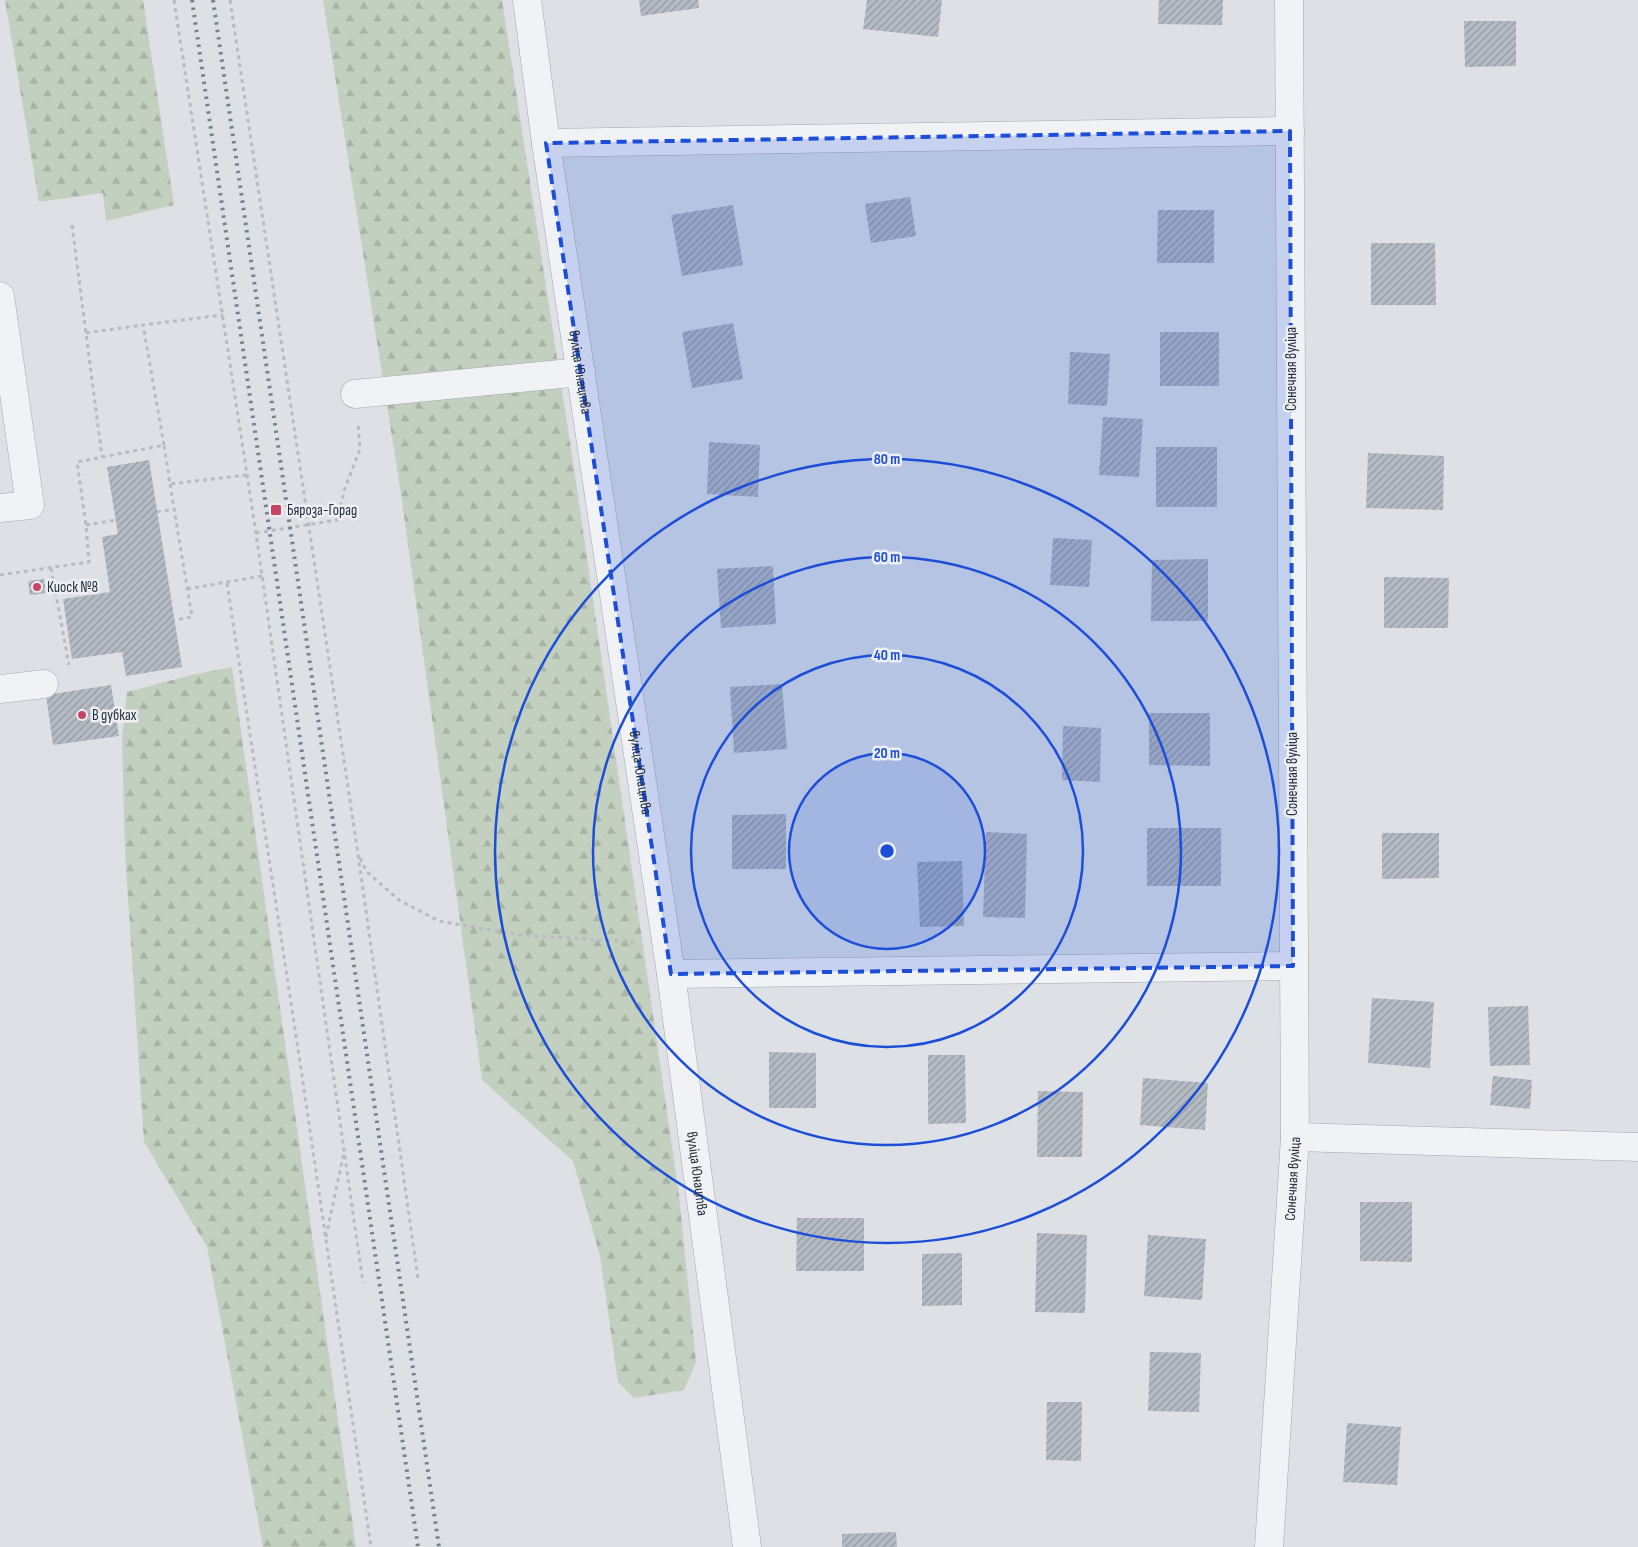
<svg xmlns="http://www.w3.org/2000/svg" width="1638" height="1547" font-family="'Sofia Sans Condensed',sans-serif">
  <defs>
    <pattern id="forest-firs" width="22" height="20" patternUnits="userSpaceOnUse" patternTransform="scale(1.25)"><rect width="22" height="20" fill="#c4d0bf"/><path d="M5 1l3.5 6h-7zM16 11l3.5 6h-7z" fill="#a8b3a5"/></pattern>
    <pattern id="building-hatch" width="6" height="6" patternUnits="userSpaceOnUse" patternTransform="scale(1.25)"><rect width="6" height="6" fill="#b5bbc3"/><path d="M-1 1l2-2M0 6l6-6M5 7l2-2" fill="none" stroke="#9398a0"/></pattern>
  </defs>
  <rect width="100%" height="100%" fill="#dde1e6"/>
  <path fill="url(#forest-firs)" d="M5,0H143L174,205L106,221L103,193L39,202Z
    M323,0H502L575,475L679,1195L696,1362L684,1390L634,1398L618,1382L600,1256L573,1161L482,1080L401,494Z
    M232,667L356,1547H263L207,1247L144,1142L125,852L122,739L127,692L191,675Z"/>
  <path fill="url(#building-hatch)" d="M639,0H698L699,8L641,16Z
    M867,0H942L938,37L863,29Z
    M1159,0H1223L1222,25L1158,24Z
    M1464,21H1516V66L1465,67Z
    M910,197L916,236L871,243L865,204Z
    M733,205L743,265L682,276L671,215Z
    M1158,210H1214V263H1157Z
    M1371,243H1435L1436,305H1371Z
    M733,323L743,379L692,388L682,332Z
    M1160,332H1219V386H1160Z
    M1070,352L1110,354L1107,406L1068,404Z
    M1103,417L1143,419L1139,477L1099,475Z
    M709,442L760,445L758,497L707,494Z
    M1156,447H1217V507H1156Z
    M1368,453L1444,456L1443,510L1366,508Z
    M149,460L182,667L126,676L122,652L72,659L63,599L110,592L102,537L118,534L107,467Z
    M1053,538L1092,540L1089,587L1050,585Z
    M1208,559V621H1151L1152,560Z
    M773,566L776,624L721,628L717,569Z
    M1384,577L1449,578L1448,628H1384Z
    M44,579L46,593L30,595L28,581Z
    M782,684L787,749L734,753L730,687Z
    M111,685L119,736L53,745L46,695Z
    M1149,713H1210V766L1149,765Z
    M1063,726L1101,728L1100,782L1062,780Z
    M786,814V869H732V815Z
    M1147,828H1221V886H1147Z
    M986,832L1027,834L1025,918L983,917Z
    M1382,833H1439V878L1382,879Z
    M962,861L964,926L920,927L917,862Z
    M1372,998L1434,1002L1430,1068L1368,1063Z
    M1528,1006L1530,1065L1490,1066L1488,1007Z
    M769,1052L816,1053V1108H769Z
    M928,1055H965L966,1123L928,1124Z
    M1493,1076L1532,1080L1530,1109L1490,1105Z
    M1143,1078L1208,1083L1205,1130L1140,1125Z
    M1038,1091L1083,1092L1082,1157H1037Z
    M1360,1202H1412V1262L1360,1261Z
    M797,1218H864V1271H796Z
    M1037,1233L1087,1235L1085,1313L1035,1312Z
    M1148,1235L1206,1239L1202,1300L1144,1296Z
    M962,1253V1305L922,1306V1254Z
    M1150,1352L1201,1353L1199,1412L1148,1411Z
    M1047,1402H1082L1081,1461L1046,1460Z
    M1347,1423L1401,1427L1397,1485L1343,1482Z
    M896,1532L897,1547H842V1534Z"/>
  <g fill="none" stroke-linecap="round" stroke-linejoin="round">
    <defs>
      <g id="minor">
        <path id="s1" d="M527,0L546,143L671,974L747,1547"/>
        <path d="M546,143L1290,131"/>
        <path d="M0,296L30,505L0,508"/>
        <path d="M355,394L581,372"/>
        <path d="M0,689L44,684"/>
        <path d="M671,974L1293,966"/>
        <path d="M1295,1137L1638,1147"/>
        <path id="s2" d="M1269,1547L1295,1137L1289,0"/>
      </g>
    </defs>
    <use href="#minor" stroke="#a3a8b0" stroke-width="29"/>
    <path stroke="#b8bcc1" stroke-width="3" stroke-dasharray="4 4" stroke-linecap="butt" d="M174,0L256,533L363,1283
      M230,0L358,854L418,1279
      M72,225L102,457
      M86,333L143,325
      M164,445L143,325L223,315
      M170,484L192,617L174,620
      M157,512L175,509
      M86,525L116,520
      M256,533L337,520L345,488L360,449L358,424
      M51,568L69,665
      M0,575L89,562L86,525L77,462L164,445L170,484L247,475
      M227,583L297,1042L371,1547
      M187,589L262,576
      M360,858L367,872L399,900L439,921L520,935L636,942
      M326,1237L344,1152"/>
    <use href="#minor" stroke="#f0f2f5" stroke-width="28"/>
    <path stroke="#77828f" stroke-width="4" stroke-dasharray="2.5 5" stroke-linecap="butt" d="M192,0L418,1547
      M213,0L439,1547"/>
  </g>
  <path fill="#1d4ed8" fill-opacity="0.2" stroke="#1d4ed8" stroke-width="4" stroke-dasharray="10 6" stroke-linejoin="round" d="M1290,131L1293,966L671,974L546,143Z"/>
  <circle cx="887" cy="851" r="98" fill="#1d4ed8" fill-opacity=".12"/>
  <g fill="none" stroke="#1d4ed8" stroke-width="2.5">
    <circle cx="887" cy="851" r="98"/>
    <circle cx="887" cy="851" r="196"/>
    <circle cx="887" cy="851" r="294"/>
    <circle cx="887" cy="851" r="392"/>
  </g>
  <g fill="#c84561" stroke="#ecf0f4" stroke-width="2">
    <rect x="270" y="504" width="12" height="12" rx="2.5"/>
    <circle cx="37" cy="587" r="5"/>
    <circle cx="82" cy="715" r="5"/>
  </g>
  <g text-anchor="middle" stroke-width="5" stroke-linejoin="round" paint-order="stroke">
    <g font-size="15" fill="#27303c" stroke="#ecf0f4">
      <text transform="translate(1291 369) rotate(-90)" y="5">Сонечная вуліца</text>
      <text dy="5" stroke="none"><textPath href="#s1" startOffset="376">вуліца Юнацтва</textPath></text>
      <text dy="5" stroke="none"><textPath href="#s1" startOffset="781">вуліца Юнацтва</textPath></text>
      <text transform="translate(1292 774) rotate(-90)" y="5">Сонечная вуліца</text>
      <text dy="5" stroke="none"><textPath href="#s1" startOffset="1186">вуліца Юнацтва</textPath></text>
      <text dy="5" stroke="none"><textPath href="#s2" startOffset="369">Сонечная вуліца</textPath></text>
    </g>
    <g font-size="15" fill="#27303c" stroke="#ecf0f4" text-anchor="start">
      <text x="287" y="515">Бяроза-Горад</text>
      <text x="47" y="592">Киоск №8</text>
      <text x="92" y="720">В дубках</text>
    </g>
  </g>
  <circle cx="887" cy="851" r="8" fill="#1d4ed8" stroke="#ecf0f4" stroke-width="2.5"/>
  <g font-size="15" text-anchor="middle" font-weight="bold" fill="#1d4ed8" stroke="#ecf0f4" stroke-width="5" stroke-linejoin="round" paint-order="stroke">
    <text x="887" y="464">80 m</text>
    <text x="887" y="562">60 m</text>
    <text x="887" y="660">40 m</text>
    <text x="887" y="758">20 m</text>
  </g>
</svg>
